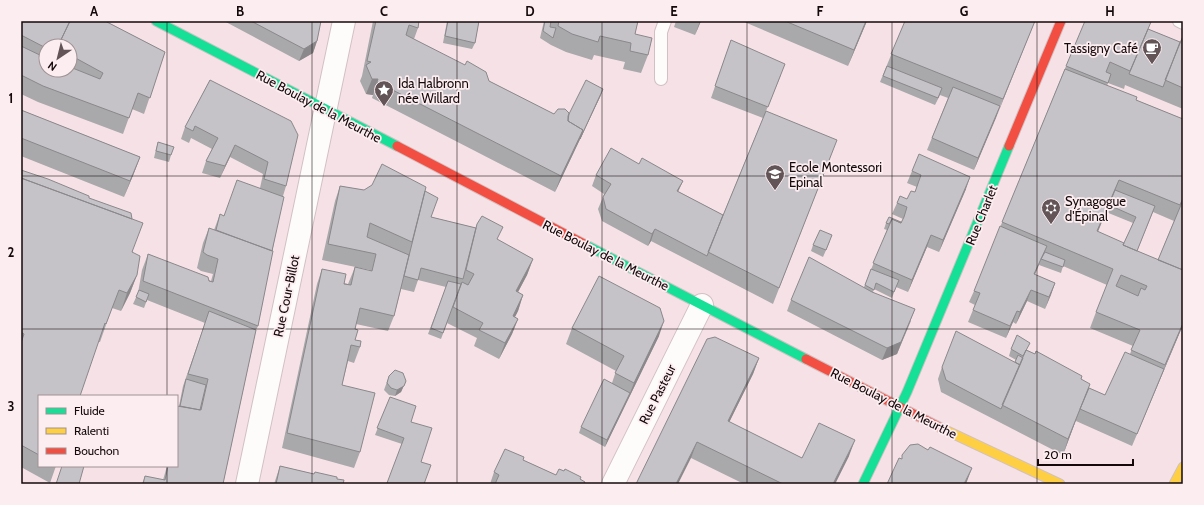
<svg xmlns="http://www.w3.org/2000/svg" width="1204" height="505" font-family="Cabin,sans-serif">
  <rect width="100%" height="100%" fill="#f6e2e6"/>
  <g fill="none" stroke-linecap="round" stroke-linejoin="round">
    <defs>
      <path id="lane" d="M1179,21L1183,23
        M661,79V32L665,21"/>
      <path id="street" d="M247,484L344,21
        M613,484L702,305"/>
      <path id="fast" d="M156,21L397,146
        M586,245L806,359
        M863,484L907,392L1009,146"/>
      <path id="slow" d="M943,429L1060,484
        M1174,484L1183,467"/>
      <path id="jam" d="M397,146L586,245
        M1009,146L1061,21
        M806,359L943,429"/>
    </defs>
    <use href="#lane" stroke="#d1c1c4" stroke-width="14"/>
    <use href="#street" stroke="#d1c1c4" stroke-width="24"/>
    <use href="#fast" stroke="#d1c1c4" stroke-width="11"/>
    <use href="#slow" stroke="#d1c1c4" stroke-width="11"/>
    <use href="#jam" stroke="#d1c1c4" stroke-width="11"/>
    <use href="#lane" stroke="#fefbfb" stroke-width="12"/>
    <use href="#street" stroke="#fefbfb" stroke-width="22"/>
    <use href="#fast" stroke="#16e098" stroke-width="9"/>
    <use href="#slow" stroke="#ffcf43" stroke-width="9"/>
    <use href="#jam" stroke="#f24e42" stroke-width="9"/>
  </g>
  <path fill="#a9a8ab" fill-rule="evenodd" d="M21,21H105L165,52L144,114L132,109L123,134L38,102L21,94ZM46,46H70V70H46Z
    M224,21H321L317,41L313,53L299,61Z
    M373,21H419L418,28L414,39L489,81L554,114L568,116L601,95L555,192L372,98L373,95L366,94L360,81L362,76Z
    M447,21H479L475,43L472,49L443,43Z
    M544,21H638L635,34L648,55L641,73L623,69L625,62L594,55L592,60L566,52L551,45L540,38Z
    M676,21H701L695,35L674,27Z
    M742,21H867L848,66Z
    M905,21H1035L974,170L927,150L948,98L940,95L935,105L880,82Z
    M1148,29L1180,42L1183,36V109L1125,85L1124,89L1108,83L1107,86L1136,100L1183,119V325L1132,446L1076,421V420L1063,455L941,392L938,379L942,367L1015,362L1016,360L1009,356L1011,349L1027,350L1081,379L1089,388L1105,395L1130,354L1133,346L1090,328L1096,312L1107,285L1063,266L1061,273L1039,265L1035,275L1055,283L1045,309L1027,301L1016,324L1013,322L1006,338L968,322L975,305L969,302L974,291L1066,66ZM1106,212L1133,223L1123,245L1098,232ZM1153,212L1174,221L1158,260L1137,251Z
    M731,40L781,75L766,111L831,155L773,304L651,241L648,246L602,221L598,209L603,197L604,194L592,186L596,175L679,192L723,215L763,118L711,98Z
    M210,80L286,186L283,196L258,326L256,330L223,484H142L145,476L163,480L167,466H177L179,406L183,386L205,323L147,300L144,308L133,304L138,293L142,270L148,254L211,281L213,274L201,271L197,268L203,243L209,228L214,230L220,214L224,216L260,188L263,174L230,157L220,178L202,173L206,161L212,149L191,138L189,143L181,139L185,127Z
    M21,110L140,157L134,173L124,197L21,156Z
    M158,142L171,155L169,162L154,158L156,149Z
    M21,170L89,198L133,252L137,275L130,293L121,311L112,308L100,342H98L39,396V466H56L50,483L21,467Z
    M912,171L966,189L939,252L927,247L908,292L896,287L892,298L874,289L873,292L911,321L897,354L882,360L787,311L791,300L864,287L887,230L884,229L886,223L901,222L903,219L892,214L897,203L907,199L915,192L917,187L907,183Z
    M340,186L364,190L425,191L431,217L476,228L477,224L498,240L533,259L527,275L518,292L523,295L518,311L515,317L518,319L512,334L499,359L474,346L477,338L447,323L461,286L441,339L428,334L446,287L418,280L414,292L401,289L394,316L388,331L356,324L355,329V340L360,347L354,363L348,361L342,385L360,452L354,468L282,448L317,284L322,269L344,283L348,284L355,267L370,271V270L322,260L335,201Z
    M830,241L823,257L811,251L813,245Z
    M572,328L659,336L605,447L579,433L581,427L612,383L616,371L566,344Z
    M759,358L753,374L729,422L802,458L849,456L835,484H744L691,458L636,484Z
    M389,376L406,381L401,392L395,396L389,395L384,390Z
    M390,397L411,422L421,462L424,484H387L402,444L375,435Z
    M523,460L556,475L580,479L585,482L584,484H490L494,472Z
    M280,466L314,474L337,479L343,484H274Z"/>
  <path fill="#8a888b" d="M700,21H701L695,35Z
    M866,21H867L848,66L854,50Z
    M1035,21L996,118L1003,99Z
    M317,41L313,53L299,61L304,49Z
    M372,79H378L373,95L366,94Z
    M603,89L601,95L555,192L561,176Z
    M1000,106L996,118L974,170L978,158Z
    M235,145L230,157L220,178L225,166Z
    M140,157L134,173L124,197L130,181Z
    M970,177L966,189L939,252L943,240Z
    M1119,180L1113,196L1091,247L1097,231Z
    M683,181L678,192L677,191Z
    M655,229L651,241L648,246L652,234Z
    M931,235L927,247L908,292L912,280Z
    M1047,246L1042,259H1041L1030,286L1034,274Z
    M533,259L527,275L510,307L516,291Z
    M137,275L130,293L121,311L127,293Z
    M1055,283L1051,295L1045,309L1049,297Z
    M1031,290L1027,301L1016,324L1020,312Z
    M523,295L518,311L507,332L513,316Z
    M915,309L897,354L882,360L887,348Z
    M1017,311L1013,322L1006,338L1010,326Z
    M518,319L512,334L499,359L505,343Z
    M664,321L659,336L605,447L607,440L630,393L634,383Z
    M1183,323V325L1132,446L1137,434Z
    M759,358L753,374L722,437L728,421Z
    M406,381L401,392L395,396L397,390Z
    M1090,384L1076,420L1063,455L1068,439Z
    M855,440L849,456L835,484H833Z
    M697,442L691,458L678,484H676Z
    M972,468L966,484H964Z"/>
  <path fill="#c5c3c7" stroke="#8a888b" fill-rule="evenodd" d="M21,21H70L58,46H46V48L21,35Z
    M70,21H105L165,52L150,98L138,93L129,118L43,86L21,75V46L46,58V70H70V67L100,79L103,73L70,55V46H58Z
    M251,21H321L317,41L304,49Z
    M376,21H419L418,28L409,25L406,35L465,65L467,61L486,72L489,81L554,114L558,109H565L569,113L568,121L583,130L561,176L377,82L378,79H372L366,65L371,62L367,61Z
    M448,21H479L475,43L445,36Z
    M545,21H551L550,27L556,28L553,38L543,31Z
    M559,21H638L635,34L652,38L648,55L630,51L631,43L600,36L598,42L572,34L558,26Z
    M785,21H866L854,50Z
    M905,21H1035L1003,99L891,54Z
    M1085,21H1147L1151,22L1130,71L1110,62L1106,72L1111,74L1108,83L1066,66Z
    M1148,29L1180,42L1163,87L1129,74Z
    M1183,36V88L1165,80Z
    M731,40L785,64L768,107L715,86Z
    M887,66L942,88L938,98L883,76Z
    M1065,69L1137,97L1136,100L1183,119V198L1180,205L1119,180L1097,231L1124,243L1123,245L1183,270V323L1165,365L1131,350L1140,330L1096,312L1113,269L1002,222ZM1121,275L1147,286L1145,290L1141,288L1138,296L1116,286Z
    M210,80L291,121L298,135L286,186L264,179L268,162L235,145L225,166L206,161L218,138L195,126L193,131L185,127Z
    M586,80L603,89L580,139L583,130L568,121V116Z
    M953,87L1000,106L978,158L932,138Z
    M21,110L140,157L130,181L21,138Z
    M766,111L837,140L779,288L708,252Z
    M158,142L174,147L171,155L156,151Z
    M611,148L639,164L642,158L683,181L677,191L723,215L707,256L655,229L652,234L606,209L603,197L611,184L596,175Z
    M919,154L970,177L943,240L931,235L912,280L873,263L892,219L901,223L904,217L907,207L897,203L900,196L907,199L911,191L915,192L921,175L912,171Z
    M382,164L426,187L412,242L370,223L367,237L409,255L394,316L360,308L355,329L358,330L355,340L361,341L360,347L351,345L342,385L375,393L360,452L287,433L322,269L346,274L344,284L351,285L355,267L372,271L376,254L328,244L340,186L364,190L372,185Z
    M21,170L48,179L89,196V198L131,213L132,219L21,178Z
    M21,178L143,223L132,252L140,256L137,275L127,293L119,290L106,324L105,323L80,396H39V455L21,445V343L24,334L21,332Z
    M237,180L284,197L272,251L216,230L220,214L224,216Z
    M1115,190L1155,206L1137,251L1123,245L1136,217L1109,205Z
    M425,191L438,198L431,217L476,228L463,279L421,268L418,280L404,276Z
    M1183,200V270L1158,260Z
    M482,216L503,227L497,239L533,259L516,291L523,295L513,316L518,319L505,343L479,330L483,323L453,307L462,282L468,285L474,274L466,270L477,224Z
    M889,217L901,222V223L892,219L889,224L886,223Z
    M1000,226L1047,246L1034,274L1055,283L1049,297L1031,290L1020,312L1017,311L1010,326L973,310L980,293L974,291Z
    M209,228L273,251L258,326L143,281L148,254L208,277L209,281L213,282L218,259L207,255L203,252Z
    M820,230L832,235L826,250L813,245Z
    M1045,252L1065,260L1063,267L1041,259Z
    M809,257L872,292L915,309L901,342L887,348L791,300Z
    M871,269L899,280L894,292L876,283L874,290L865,285Z
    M599,276L660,308L664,321L634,383L615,373L624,356L572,328Z
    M448,281L461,284L443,333L431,328Z
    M139,290L149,294L146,302L136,297Z
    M209,311L256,330L223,484H143L145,476L165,480L168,466H177V406L201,410L208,379L188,374Z
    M956,331L1020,365L1001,409L946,380L942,367Z
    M1017,335L1030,343L1023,356L1011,349Z
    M715,337L759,358L728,421L802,458L819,423L855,440L833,484H783L697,442L676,484H636L707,339Z
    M1026,350L1035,354L1036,351L1082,376L1081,379L1090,384L1068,439L1002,405Z
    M1125,352L1164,369L1137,434L1080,409L1089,388L1105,395Z
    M1018,355L1023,358L1020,365L1015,362Z
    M395,370L403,373L406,381L404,386L397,390L391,388L387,383L389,376Z
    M186,379L206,385L200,410L180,406Z
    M604,379L630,393L607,440L581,427Z
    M390,397L416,406L411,422L432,428L421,462L431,465L424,484H390L387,483L404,438L377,428Z
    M918,444L928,450L930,447L972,468L964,484H887L899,458L902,459V455L910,445Z
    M505,449L524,457L523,460L556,475L559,469L564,471L565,469L581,477L580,479L585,482L584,484H495L499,475L494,472Z
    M62,466H84L79,484H56Z
    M280,466L314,474L315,472L337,477V479L344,480L343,484H276Z"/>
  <path fill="none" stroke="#14080a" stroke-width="1" stroke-opacity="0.55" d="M167,21V396M312,21V484M457,21V484M602,21V484M747,21V484M892,21V484M1037,21V484M21,176H1183M21,329H1183M167,466V484"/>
  <defs>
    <symbol id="cafe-pin" viewBox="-11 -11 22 30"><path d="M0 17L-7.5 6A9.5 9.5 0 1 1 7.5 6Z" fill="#635457" stroke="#fcedf0"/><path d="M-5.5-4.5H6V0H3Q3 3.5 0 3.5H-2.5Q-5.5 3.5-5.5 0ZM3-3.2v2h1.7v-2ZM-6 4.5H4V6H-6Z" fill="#fff"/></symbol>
    <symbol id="sight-pin" viewBox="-11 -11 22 30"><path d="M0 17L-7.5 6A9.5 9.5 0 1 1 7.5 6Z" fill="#635457" stroke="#fcedf0"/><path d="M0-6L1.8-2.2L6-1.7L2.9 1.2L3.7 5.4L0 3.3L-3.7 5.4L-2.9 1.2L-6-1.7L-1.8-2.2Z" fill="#fff"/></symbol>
    <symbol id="school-pin" viewBox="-11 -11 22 30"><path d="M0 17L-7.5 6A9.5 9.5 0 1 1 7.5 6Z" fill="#635457" stroke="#fcedf0"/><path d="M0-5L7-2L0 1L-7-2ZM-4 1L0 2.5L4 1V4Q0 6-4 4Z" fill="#fff"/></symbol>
    <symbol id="synagogue-pin" viewBox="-11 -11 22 30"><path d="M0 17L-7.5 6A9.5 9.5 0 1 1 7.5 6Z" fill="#635457" stroke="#fcedf0"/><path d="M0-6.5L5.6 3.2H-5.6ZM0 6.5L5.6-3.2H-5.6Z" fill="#fff"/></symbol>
  </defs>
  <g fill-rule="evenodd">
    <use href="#cafe-pin" x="1141" y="37" width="22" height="30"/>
    <use href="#sight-pin" x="373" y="79" width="22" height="30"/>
    <use href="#school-pin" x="764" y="163" width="22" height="30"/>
    <use href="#synagogue-pin" x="1040" y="197" width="22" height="30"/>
  </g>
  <g text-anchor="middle" stroke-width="3.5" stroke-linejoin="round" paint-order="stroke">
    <g font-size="13" fill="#14080a" stroke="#fcedf0" text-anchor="start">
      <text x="1138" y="53" text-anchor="end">Tassigny Café</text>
      <text x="398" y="88">Ida Halbronn<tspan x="398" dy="15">née Willard</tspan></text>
      <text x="789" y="172">Ecole Montessori<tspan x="789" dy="15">Epinal</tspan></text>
      <text x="1065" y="206">Synagogue<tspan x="1065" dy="15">d'Épinal</tspan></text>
    </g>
    <g font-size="13" fill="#14080a" stroke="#fcedf0">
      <text transform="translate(319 106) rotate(28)" y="5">Rue Boulay de la Meurthe</text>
      <text transform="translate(981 215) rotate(-68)" y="5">Rue Charlet</text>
      <text transform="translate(606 255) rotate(27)" y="5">Rue Boulay de la Meurthe</text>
      <text transform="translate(286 296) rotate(-78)" y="5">Rue Cour-Billot</text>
      <text transform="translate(657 394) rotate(-63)" y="5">Rue Pasteur</text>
      <text transform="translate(894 403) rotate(27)" y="5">Rue Boulay de la Meurthe</text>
    </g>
  </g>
  <rect width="1204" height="505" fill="none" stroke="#fcedf0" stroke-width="44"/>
  <rect x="38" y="395" width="140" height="72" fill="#fcedf0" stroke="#9f9194"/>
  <rect x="46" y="408" width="20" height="6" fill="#16e098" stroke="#9f9194"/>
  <text x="74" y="415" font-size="12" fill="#14080a">Fluide</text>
  <rect x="46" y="428" width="20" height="6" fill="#ffcf43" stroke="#9f9194"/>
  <text x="74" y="435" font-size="12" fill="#14080a">Ralenti</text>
  <rect x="46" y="448" width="20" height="6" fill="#f24e42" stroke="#9f9194"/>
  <text x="74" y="455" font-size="12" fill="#14080a">Bouchon</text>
  <g transform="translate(58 58) rotate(215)"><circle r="19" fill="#fcedf0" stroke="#9f9194"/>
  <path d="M0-3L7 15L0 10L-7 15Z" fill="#635457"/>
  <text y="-6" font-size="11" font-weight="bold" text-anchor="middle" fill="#14080a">N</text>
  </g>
  <path d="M1038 459v6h95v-6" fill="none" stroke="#14080a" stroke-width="2"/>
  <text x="1044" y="459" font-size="12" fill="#14080a" stroke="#fcedf0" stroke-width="3" paint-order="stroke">20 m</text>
  <rect x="22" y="22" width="1160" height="461" fill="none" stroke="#14080a" stroke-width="1.5"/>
  <g font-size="13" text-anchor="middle" font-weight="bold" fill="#14080a">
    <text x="94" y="16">A</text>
    <text x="240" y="16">B</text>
    <text x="384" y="16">C</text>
    <text x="530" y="16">D</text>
    <text x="674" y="16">E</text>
    <text x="820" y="16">F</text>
    <text x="964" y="16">G</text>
    <text x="1110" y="16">H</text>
    <text x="11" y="103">1</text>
    <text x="11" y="257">2</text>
    <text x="11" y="411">3</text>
  </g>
</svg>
